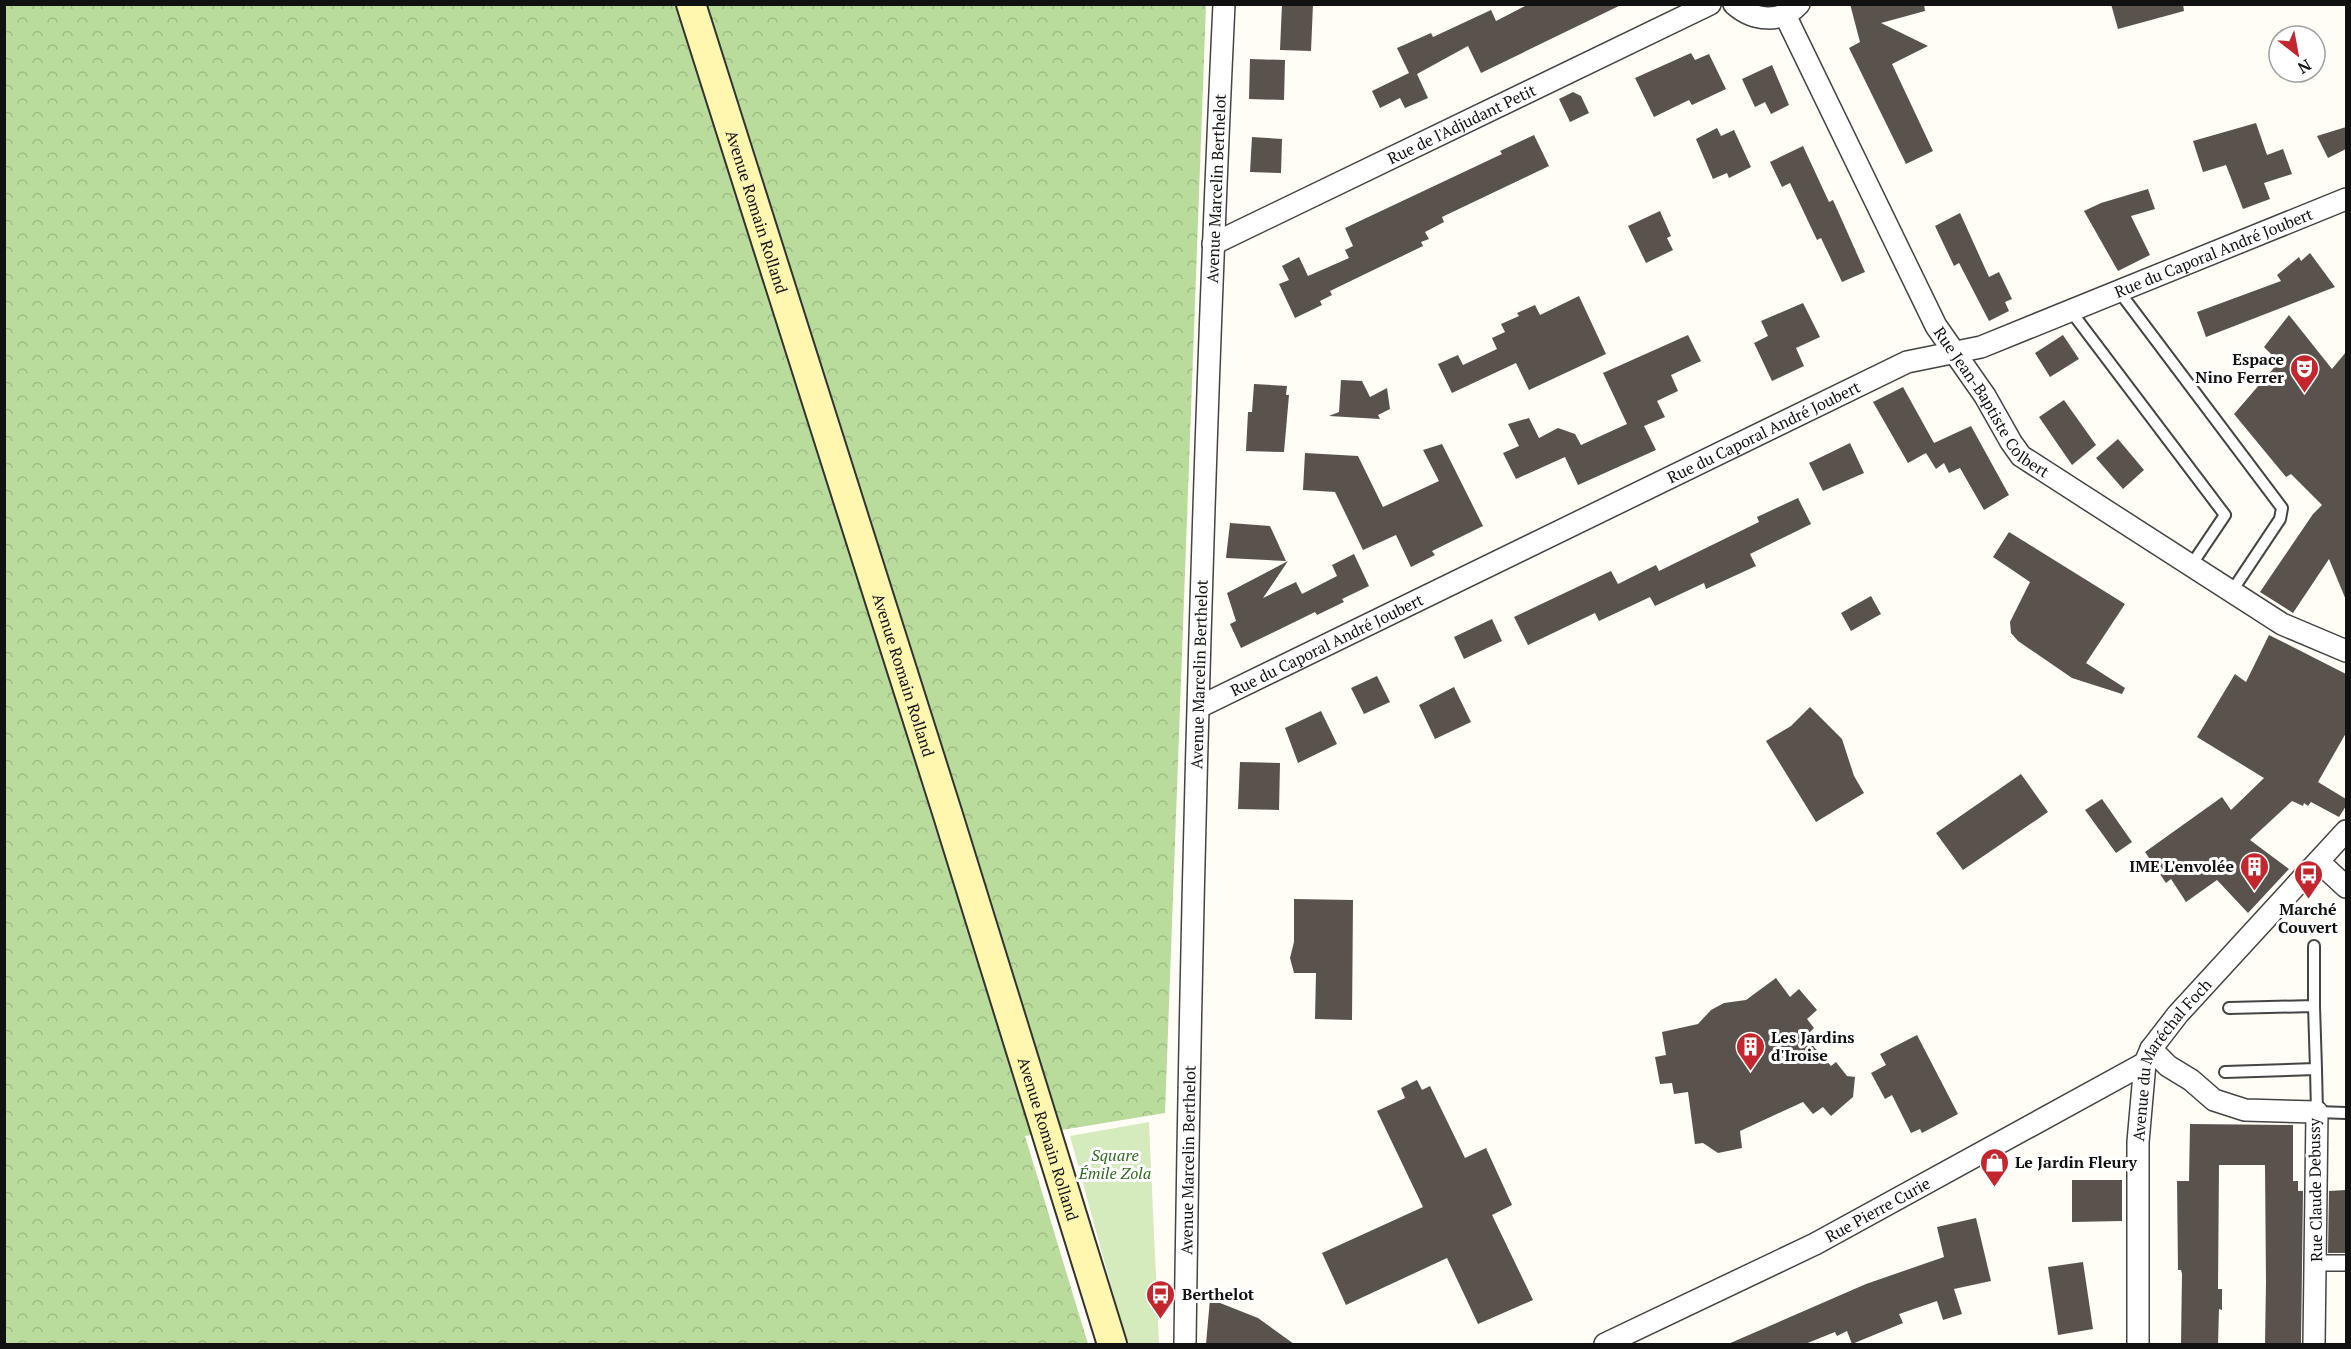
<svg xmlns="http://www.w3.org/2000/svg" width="2351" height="1349" font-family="'PT Serif',serif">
  <defs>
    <pattern id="forest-crowns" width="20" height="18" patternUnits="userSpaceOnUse" patternTransform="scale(1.5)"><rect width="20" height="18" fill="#b9dc9c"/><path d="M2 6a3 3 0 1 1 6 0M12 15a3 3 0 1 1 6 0" fill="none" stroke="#9ebc85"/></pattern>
  </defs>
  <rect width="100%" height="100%" fill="#fffdf5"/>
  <path fill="url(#forest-crowns)" d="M5,5H1206L1165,1113L1025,1136L1088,1344H5Z"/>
  <path fill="#d5ebbd" d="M1149,1122L1159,1344H1127L1070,1136Z"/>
  <path fill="#5a524d" d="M1282,4H1313L1311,51L1280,50Z
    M1529,4H1623L1481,73L1468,46L1417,74L1428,98L1405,108L1400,98L1380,108L1372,91L1409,73L1397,48L1431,33L1433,37L1491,10L1496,21Z
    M1850,4H1924L1925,11L1881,23L1928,46L1892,64L1933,151L1906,164L1849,48L1860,42Z
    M2111,4H2183L2184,11L2118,29Z
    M1691,53L1695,60L1709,54L1726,89L1692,105L1689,100L1654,117L1635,78Z
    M1250,59L1285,60L1284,100L1249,99Z
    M1772,65L1789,105L1771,114L1765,102L1755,107L1742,79Z
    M1573,92L1581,96L1589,113L1570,122L1559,99Z
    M2256,123L2267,155L2283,149L2292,174L2264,183L2270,199L2243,209L2226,165L2203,172L2193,141Z
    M2346,127V149L2328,158L2317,136Z
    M1717,128L1721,136L1734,130L1751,167L1729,178L1727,173L1713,179L1696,139Z
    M1534,135L1549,166L1442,217L1444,222L1425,232L1429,239L1421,242L1423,246L1330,291L1332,295L1320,301L1322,305L1295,318L1279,284L1289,280L1282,266L1299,257L1308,276L1349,258L1345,250L1353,246L1345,228L1502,154L1500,151Z
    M1252,137L1282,139L1281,173L1250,172Z
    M1803,146L1829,202L1833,200L1865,272L1842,282L1821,238L1817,240L1790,183L1782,187L1770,162Z
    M2148,189L2155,209L2131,216L2150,255L2118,271L2084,211L2101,203Z
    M1660,211L1671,236L1667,238L1673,250L1646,263L1628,226Z
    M1960,213L1989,277L1999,272L2012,299L2005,302L2009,311L1989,321L1959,263L1954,266L1935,226Z
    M2310,253L2335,287L2206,337L2197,312L2281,281L2277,275L2299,257L2301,261Z
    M1579,296L1606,354L1529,390L1516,363L1452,393L1438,364L1458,355L1463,365L1497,349L1492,338L1505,332L1501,324L1519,316L1517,313L1535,305L1540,315Z
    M1803,303L1820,337L1796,348L1804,366L1772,381L1754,343L1768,336L1761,321Z
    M2289,315L2332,369L2346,352V600L2329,559L2293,613L2260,592L2313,514L2322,505L2291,474L2286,477L2234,414L2279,362L2264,347Z
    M1688,335L1701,361L1671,375L1678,391L1657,401L1665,417L1644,426L1656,450L1578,485L1565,457L1516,479L1503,453L1519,446L1508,424L1529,418L1539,438L1558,428L1575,434L1581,445L1627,424L1603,373Z
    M2063,335L2079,359L2050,377L2035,353Z
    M1341,380L1362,381L1370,397L1387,388L1390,409L1378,415L1380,419L1329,416L1339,412Z
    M1254,384L1287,386L1286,395H1289L1284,452L1246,451L1248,412H1252Z
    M1903,387L1934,443L1971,426L2009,495L1984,510L1960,468L1949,473L1944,463L1936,469L1926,453L1908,463L1873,402Z
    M2064,400L2096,445L2072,465L2039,417Z
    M2118,439L2144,470L2123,489L2096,458Z
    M1850,443L1864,473L1823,491L1809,463Z
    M1442,444L1483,526L1432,551L1435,555L1411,567L1396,535L1363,550L1335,492L1303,490L1305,453L1358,456L1383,507L1439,481L1423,450Z
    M1798,498L1811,524L1750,554L1756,566L1706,589L1704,583L1655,606L1650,597L1599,621L1595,613L1528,645L1514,617L1611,571L1618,584L1656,565L1659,571L1759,522L1757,517Z
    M1230,523L1270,526L1286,561L1226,558Z
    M2009,532L2125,604L2086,663L2125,688L2122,694L2072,678L2018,641L2011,633L2010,622L2030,582L1993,557Z
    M1354,554L1369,586L1342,599L1344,602L1317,615L1315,612L1241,648L1230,624L1236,621L1227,593L1288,561L1263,598L1296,582L1302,594L1337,576L1332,565Z
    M1871,596L1881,614L1851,631L1841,613Z
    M1492,619L1502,641L1464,659L1454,637Z
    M2269,635L2346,674V733L2318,782L2346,799V806L2339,817L2311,802L2308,806L2304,803L2303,806L2292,801L2250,840L2289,869L2248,913L2217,880L2186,902L2171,879L2166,883L2145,852L2222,797L2231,810L2264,778L2197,737L2235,674L2246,682Z
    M1377,676L1390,702L1364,714L1351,688Z
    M1454,687L1471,722L1435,739L1419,705Z
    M1810,707L1842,739L1854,776L1864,793L1816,822L1766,741L1791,726Z
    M1321,711L1337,744L1298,763L1285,728Z
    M1240,762L1280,763L1279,810L1238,809Z
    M2021,774L2048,812L1963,870L1936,833Z
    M2102,799L2132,842L2116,853L2085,810Z
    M1294,899L1353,900L1352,1020L1315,1019L1316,973H1294L1290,958L1294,942Z
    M1776,978L1790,997L1799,989L1817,1010L1807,1019L1814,1028L1805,1037L1831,1066L1836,1062L1847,1076L1855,1077L1853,1097L1831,1116L1823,1107L1813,1114L1803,1102L1740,1131L1742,1148L1718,1153L1703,1143L1695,1144L1688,1092L1674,1094L1672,1083L1660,1084L1655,1057L1666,1055L1662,1032L1698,1024L1711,1010L1724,1003L1746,1000Z
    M1917,1035L1958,1114L1922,1133L1920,1129L1911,1133L1892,1095L1885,1099L1871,1073L1886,1065L1880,1054Z
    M1417,1080L1422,1090L1430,1086L1465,1158L1486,1148L1512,1205L1492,1215L1533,1300L1478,1324L1447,1258L1346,1305L1322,1253L1423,1207L1377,1111L1405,1098L1401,1088Z
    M2190,1124L2293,1125V1181H2298V1191H2303L2301,1344H2265L2266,1282L2265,1165H2219L2218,1289H2222V1310L2219,1309L2218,1344H2181L2182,1274L2181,1270H2178L2177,1181H2189Z
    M2072,1180H2122V1221L2072,1222Z
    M2346,1190V1253H2328L2329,1191Z
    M1976,1218L1991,1281L1954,1289L1962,1314L1943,1320L1937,1301L1899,1314L1903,1323L1852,1344L1847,1331L1837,1336L1835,1332L1805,1344H1728L1866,1284L1944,1257L1937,1227Z
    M2083,1262L2093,1329L2058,1335L2048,1267Z
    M1210,1299L1258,1318L1294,1344H1206Z"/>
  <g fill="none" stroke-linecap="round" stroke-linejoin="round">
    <defs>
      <path id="service" d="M2118,290L2282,508L2280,519L2232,591
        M2070,310L2225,515L2192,564
        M2314,1006V946
        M2229,1008L2314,1006L2316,1069
        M2225,1072L2316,1069L2317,1112L2346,1113"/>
      <path id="pedestrian" d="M2316,1263H2346"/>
      <g id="minor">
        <path d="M1734,4C1753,21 1781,24 1799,4"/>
        <path id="s1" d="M1785,15L1936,326L1985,396L2011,442L2021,456L2282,624L2346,651"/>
        <path id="s2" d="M1213,244L1710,4"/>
        <path id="s3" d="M1199,707L1907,362L1981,347L2346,199"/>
        <path d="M2319,862L2346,887"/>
        <path d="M2151,1049L2168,1066L2191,1080L2214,1100L2245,1110L2317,1112L2314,1344"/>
        <path id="s4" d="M1185,1344C1191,898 1203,451 1224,4"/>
        <path id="s5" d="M1605,1344L1815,1244L2145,1063"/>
        <path id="s6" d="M2138,1344V1142L2145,1063L2151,1049L2178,1014L2346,831"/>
      </g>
      <g id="secondary">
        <path id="s7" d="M691,4L947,812L1112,1344"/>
      </g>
    </defs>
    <use href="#service" stroke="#444" stroke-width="14"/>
    <use href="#pedestrian" stroke="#444" stroke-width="18"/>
    <use href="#minor" stroke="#444" stroke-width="24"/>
    <use href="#secondary" stroke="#333" stroke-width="32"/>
    <use href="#service" stroke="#fff" stroke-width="10"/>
    <use href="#pedestrian" stroke="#fff" stroke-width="15"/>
    <use href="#minor" stroke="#fff" stroke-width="21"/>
    <use href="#secondary" stroke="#fff6b0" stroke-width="28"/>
  </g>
  <defs>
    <symbol id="theatre-pin" viewBox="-11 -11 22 30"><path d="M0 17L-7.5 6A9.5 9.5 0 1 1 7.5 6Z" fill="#c4262e" stroke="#fff"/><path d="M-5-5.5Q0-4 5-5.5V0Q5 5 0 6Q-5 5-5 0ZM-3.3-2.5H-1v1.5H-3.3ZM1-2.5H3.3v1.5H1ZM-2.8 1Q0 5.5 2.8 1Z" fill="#fff"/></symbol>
    <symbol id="building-pin" viewBox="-11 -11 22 30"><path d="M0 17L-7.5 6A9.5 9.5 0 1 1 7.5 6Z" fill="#c4262e" stroke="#fff"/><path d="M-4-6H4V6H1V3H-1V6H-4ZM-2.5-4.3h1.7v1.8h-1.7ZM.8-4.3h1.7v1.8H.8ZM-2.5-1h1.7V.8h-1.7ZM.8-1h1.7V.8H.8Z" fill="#fff"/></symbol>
    <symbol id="bus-pin" viewBox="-11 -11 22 30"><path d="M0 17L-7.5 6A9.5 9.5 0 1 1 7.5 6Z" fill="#c4262e" stroke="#fff"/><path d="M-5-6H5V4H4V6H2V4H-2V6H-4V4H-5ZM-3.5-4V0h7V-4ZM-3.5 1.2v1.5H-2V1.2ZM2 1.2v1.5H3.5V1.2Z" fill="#fff"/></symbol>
    <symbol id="shop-pin" viewBox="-11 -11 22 30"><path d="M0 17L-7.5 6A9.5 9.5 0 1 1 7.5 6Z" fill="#c4262e" stroke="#fff"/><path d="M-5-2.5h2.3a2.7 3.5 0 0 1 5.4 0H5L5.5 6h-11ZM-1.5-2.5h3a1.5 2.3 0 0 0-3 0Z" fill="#fff"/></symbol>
  </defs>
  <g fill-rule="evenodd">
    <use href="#theatre-pin" x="2288" y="352" width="33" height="45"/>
    <use href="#building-pin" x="2238" y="850" width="33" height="45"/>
    <use href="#bus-pin" x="2292" y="858" width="33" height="45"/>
    <use href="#building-pin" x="1734" y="1030" width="33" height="45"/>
    <use href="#shop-pin" x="1978" y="1146" width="33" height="45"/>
    <use href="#bus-pin" x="1144" y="1278" width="33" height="45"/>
  </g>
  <g text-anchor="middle" stroke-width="6" stroke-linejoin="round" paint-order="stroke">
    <g font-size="16" fill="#111" stroke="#fff">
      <text dy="6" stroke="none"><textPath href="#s2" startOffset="276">Rue de l'Adjudant Petit</textPath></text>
      <text dy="6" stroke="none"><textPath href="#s4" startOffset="1156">Avenue Marcelin Berthelot</textPath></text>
      <text dy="6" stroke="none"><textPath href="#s7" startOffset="218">Avenue Romain Rolland</textPath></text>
      <text dy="6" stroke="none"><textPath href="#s3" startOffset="1114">Rue du Caporal André Joubert</textPath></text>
      <text dy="6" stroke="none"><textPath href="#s1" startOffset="441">Rue Jean-Baptiste Colbert</textPath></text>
      <text dy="6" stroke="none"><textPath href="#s3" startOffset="628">Rue du Caporal André Joubert</textPath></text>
      <text dy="6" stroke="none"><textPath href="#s3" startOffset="142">Rue du Caporal André Joubert</textPath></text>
      <text dy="6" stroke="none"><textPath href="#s7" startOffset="704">Avenue Romain Rolland</textPath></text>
      <text dy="6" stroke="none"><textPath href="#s4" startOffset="670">Avenue Marcelin Berthelot</textPath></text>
      <text dy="6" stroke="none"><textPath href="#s6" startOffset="294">Avenue du Maréchal Foch</textPath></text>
      <text dy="6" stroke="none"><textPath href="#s7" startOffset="1190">Avenue Romain Rolland</textPath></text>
      <text dy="6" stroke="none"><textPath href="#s4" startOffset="184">Avenue Marcelin Berthelot</textPath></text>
      <text transform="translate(2315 1190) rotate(-91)" y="6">Rue Claude Debussy</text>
      <text dy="6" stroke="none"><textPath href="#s5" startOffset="304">Rue Pierre Curie</textPath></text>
    </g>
    <g font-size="16" font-weight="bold" fill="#111" stroke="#fff" text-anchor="start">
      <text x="2284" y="365" text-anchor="end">Espace<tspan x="2284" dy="18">Nino Ferrer</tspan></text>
      <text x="2234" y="872" text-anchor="end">IME L'envolée</text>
      <text x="2308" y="915" text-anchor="middle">Marché<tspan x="2308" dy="18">Couvert</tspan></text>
      <text x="1771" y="1043">Les Jardins<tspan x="1771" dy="18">d'Iroise</tspan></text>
      <text x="2015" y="1168">Le Jardin Fleury</text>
      <text x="1182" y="1300">Berthelot</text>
    </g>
    <g font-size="16" font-style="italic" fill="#2f6b1f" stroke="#fff">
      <text x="1115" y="1161">Square<tspan x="1115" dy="18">Émile Zola</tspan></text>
    </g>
  </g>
  <rect width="2351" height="1349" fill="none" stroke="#111111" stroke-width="12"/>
  <g transform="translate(2297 54) rotate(149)"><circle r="28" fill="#ffffff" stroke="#a0a0a0" stroke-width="1.5"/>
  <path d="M0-4.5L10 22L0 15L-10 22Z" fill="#c4262e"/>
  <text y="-9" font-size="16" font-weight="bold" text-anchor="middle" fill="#111111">N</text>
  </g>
</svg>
